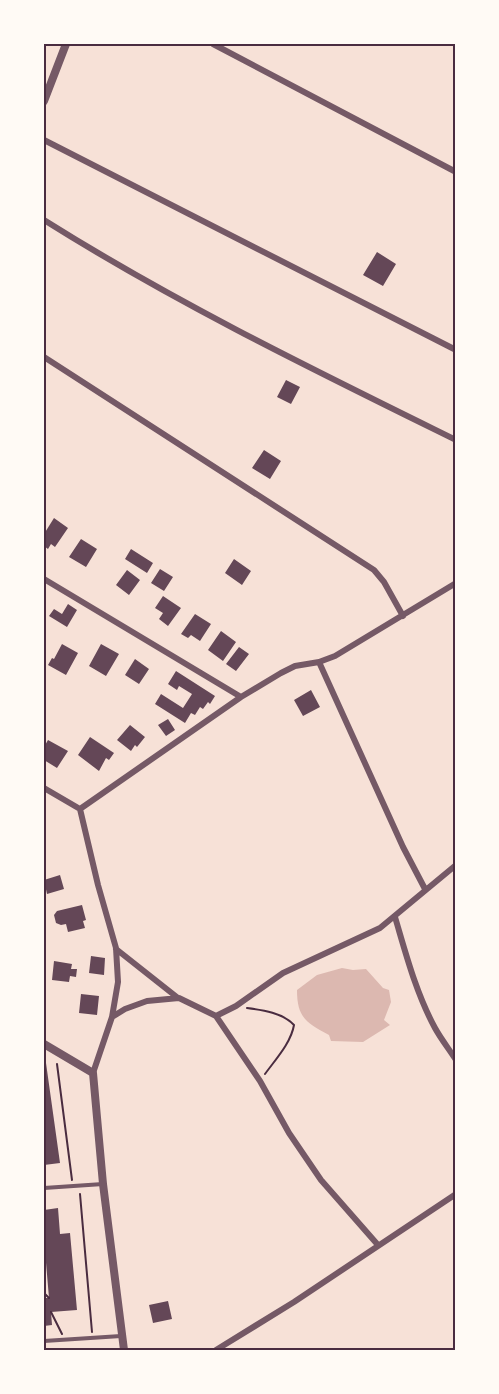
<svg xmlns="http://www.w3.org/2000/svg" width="499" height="1394" font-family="Raleway,sans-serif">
  <rect width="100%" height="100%" fill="#f7e1d7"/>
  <path fill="#dcb8b0" d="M342,968L353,970L366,969L383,988L389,990L391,1002L384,1020L390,1025L363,1042L331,1041L329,1035C306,1023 297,1017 297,990L317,975Z"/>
  <path fill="#644757" d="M377,252L396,264L383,286L363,275Z
    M286,380L300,387L291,404L277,397Z
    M264,450L281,461L270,479L252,468Z
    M54,518L68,528L55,547L51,544L48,549L44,546V534Z
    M81,539L97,549L86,567L69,557Z
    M131,549L153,563L147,573L125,559Z
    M234,559L251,571L242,585L225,573Z
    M160,569L173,577L164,591L151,583Z
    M127,570L140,580L129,595L116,585Z
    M163,596L181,608L168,626L159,619L163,613L155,608Z
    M68,604L77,610L67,627L49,616L54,609L62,614Z
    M195,614L211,624L200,641L191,635L188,638L181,634Z
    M221,631L236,642L223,661L208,650Z
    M62,644L78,653L66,675L48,665L52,658L54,659Z
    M101,644L119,654L106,676L89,666Z
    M239,647L249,654L236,671L226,664Z
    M135,659L149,669L139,684L125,675Z
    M176,671L215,696L210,704L208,702L203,709L200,707L195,715L191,713L185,723L155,704L161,694L183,708L192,694L179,686L177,690L168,684Z
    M311,690L320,707L303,716L294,700Z
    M168,719L175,730L166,736L158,725Z
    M130,725L145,737L137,747L135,745L131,751L117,740Z
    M90,737L114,753L109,760L106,758L99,771L78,755Z
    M48,740L68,751L57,768L44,760V747Z
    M60,875L64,889L47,894L44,880Z
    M82,905L86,920L83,921L85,928L68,932L66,924L61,925L56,923L54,915L57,911Z
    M91,956L105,958L104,975L89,973Z
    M54,961L72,964L71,969H77L76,977L70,976L69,982L52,980Z
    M81,994L99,996L97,1015L79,1013Z
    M44,1062L46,1063L60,1163L44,1165Z
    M58,1208L60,1234L70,1233L77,1310L51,1312L52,1325L44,1326V1298H49L44,1239V1210Z
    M168,1301L172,1319L153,1323L149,1305Z"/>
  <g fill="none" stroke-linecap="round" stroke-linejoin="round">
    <path stroke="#4a2c40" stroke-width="2" d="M247,1008C263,1010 283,1013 294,1025C291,1043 275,1060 265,1074
      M57,1064L72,1180
      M80,1194L92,1332
      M44,1293L49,1298
      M51,1312L62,1334"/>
    <path stroke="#755966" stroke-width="4" d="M44,1188L103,1184
      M44,1341L121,1336"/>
    <path stroke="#755966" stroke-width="6" d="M213,44L456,172
      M44,140L456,350
      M44,220C176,303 316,371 456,440
      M44,357L374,570L384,582L403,616
      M44,579L241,697
      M319,662L403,847L425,889
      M44,788L80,809
      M80,809L241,697L281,673L295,666L319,662L335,656L456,583
      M80,809L98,885L116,948L118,982L112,1017
      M395,917C406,954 416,993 435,1028C441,1039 449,1049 456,1060
      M116,949L178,998
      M216,1016L260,1081L289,1133L321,1180L378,1245
      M93,1073L112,1017L125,1009L147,1001L179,998L216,1016L236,1006L283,973L380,928L456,865
      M216,1350L294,1302L456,1194"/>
    <path stroke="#755966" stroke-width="8" d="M44,101L66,44
      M44,1044L93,1073L103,1184L124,1350"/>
  </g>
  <rect width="499" height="1394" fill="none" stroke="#fffaf5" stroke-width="90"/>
  <rect x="45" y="45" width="409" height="1304" fill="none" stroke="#4a2c40" stroke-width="2"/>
</svg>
